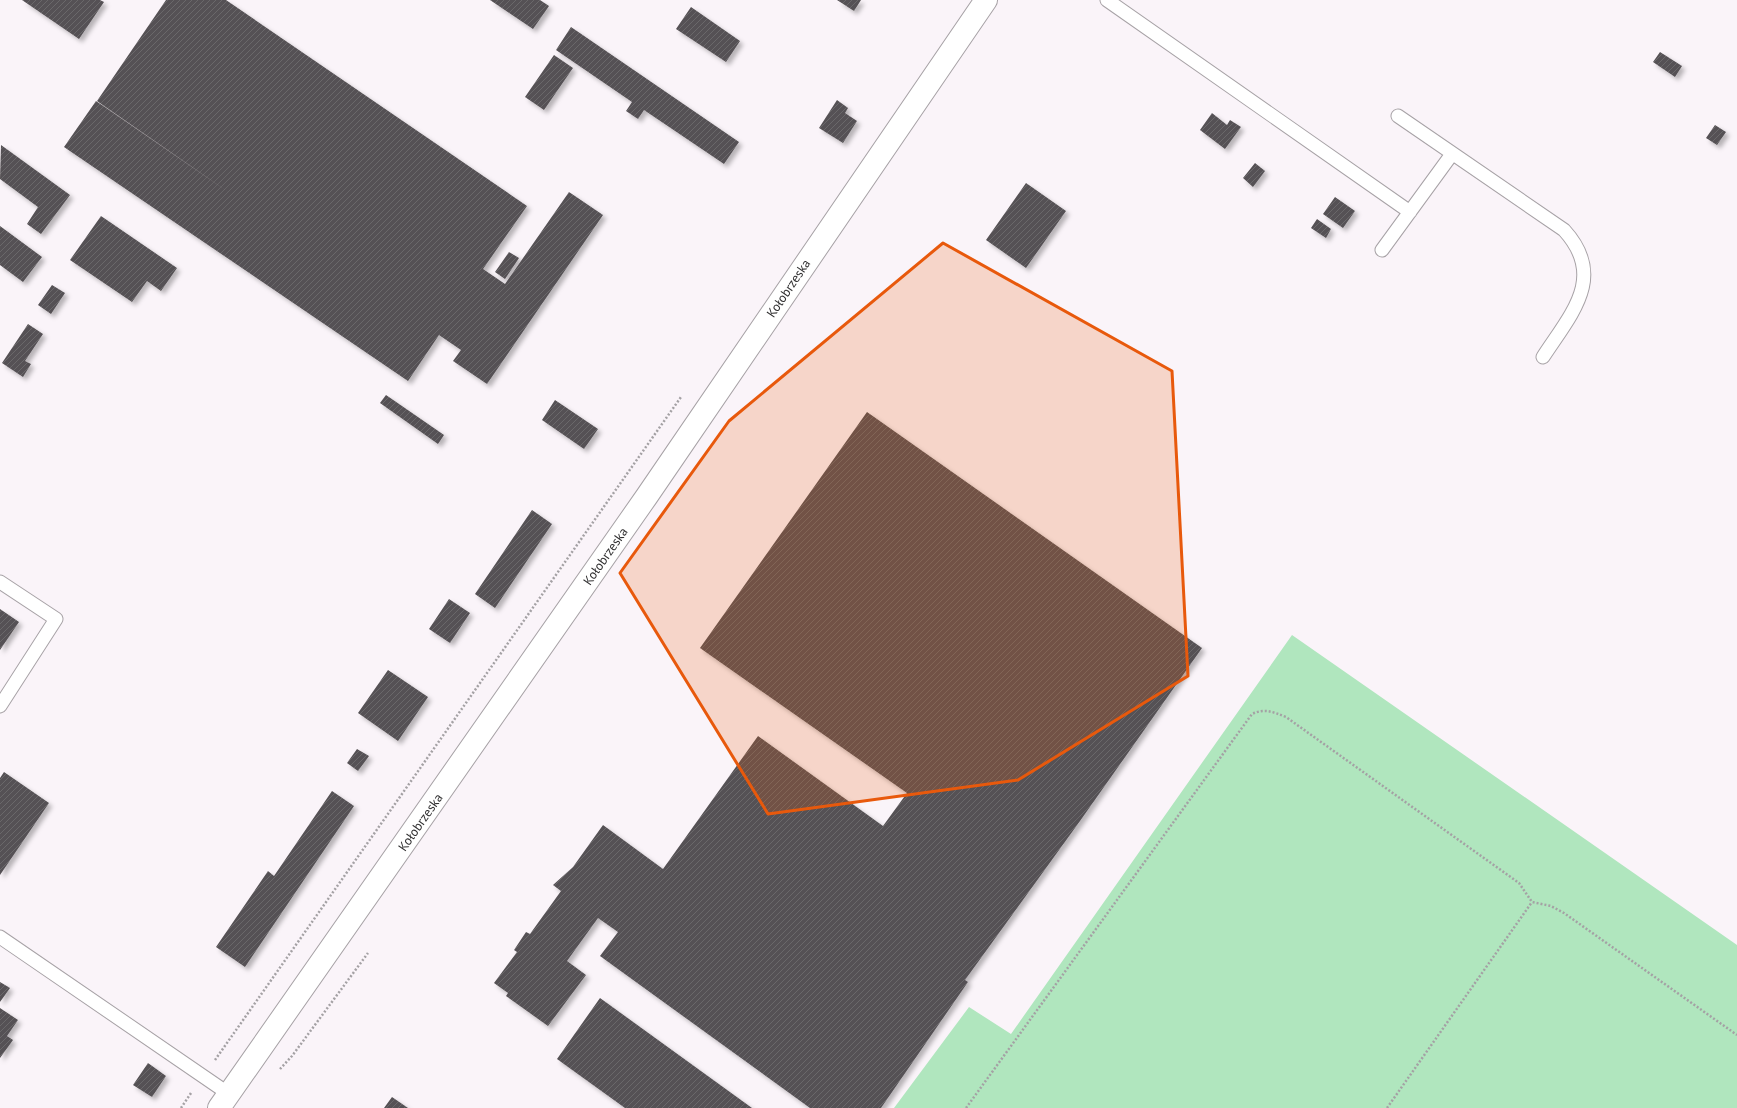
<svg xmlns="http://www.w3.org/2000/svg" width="1737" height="1108" font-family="'PT Sans',sans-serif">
  <defs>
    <pattern id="building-hatch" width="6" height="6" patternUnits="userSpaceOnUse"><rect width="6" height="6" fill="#555154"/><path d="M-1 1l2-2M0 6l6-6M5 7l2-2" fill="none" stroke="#6b676a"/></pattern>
    <filter id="shadow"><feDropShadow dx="3.5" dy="3.5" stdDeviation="2" flood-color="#0004"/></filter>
  </defs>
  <rect width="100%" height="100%" fill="#faf4f9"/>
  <path fill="#b0e6be" d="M1292,635L1737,945V1108H894L969,1007L1011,1034Z"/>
  <path fill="url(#building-hatch)" filter="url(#shadow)" d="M22,0H100L104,2L79,39Z
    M166,0H226L527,206L483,269L505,284L569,192L603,215L487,384L453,361L461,350L439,335L408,381L64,147L96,101L234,196L97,101Z
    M490,0H540L549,6L533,29Z
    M837,0H861L854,11Z
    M691,7L740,41L726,62L676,29Z
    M571,27L739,142L724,164L644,110L638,119L626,111L632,102L556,50Z
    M1660,52L1682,66L1675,77L1653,62Z
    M554,55L573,68L544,110L525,97Z
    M837,100L848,108L845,113L857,121L843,143L819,128Z
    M1212,113L1227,125L1230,120L1241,127L1225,149L1200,130Z
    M1715,125L1726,132L1717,145L1706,138Z
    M1,145L70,195L41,234L27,224L38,207L0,179Z
    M1255,163L1265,171L1253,187L1243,178Z
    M1026,183L1066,211L1026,268L986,240Z
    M1335,197L1355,211L1343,228L1323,214Z
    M101,216L177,268L161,291L147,281L132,302L70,260Z
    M1317,219L1331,229L1326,238L1311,228Z
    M0,226L42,257L23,282L0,265Z
    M509,252L519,258L505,279L495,272Z
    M52,285L65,293L51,314L38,305Z
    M28,324L43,334L25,361L31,364L23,377L2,363Z
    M386,395L444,435L438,444L380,403Z
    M555,400L598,429L584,449L542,420Z
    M867,412L1202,648L1080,821L965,980L968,982L881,1108H810L600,956L618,932L598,918L567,961L586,975L548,1026L506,996L508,993L494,983L517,952L514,950L526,932L530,934L561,891L553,885L573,867L603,825L663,869L758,736L883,826L907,793L700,648Z
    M532,510L552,524L495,608L475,594Z
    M449,599L470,613L450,643L429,629Z
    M0,609L19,622L0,650Z
    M388,670L428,697L398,741L358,713Z
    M357,749L369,756L358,771L347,763Z
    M4,772L49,803L0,875V778Z
    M332,791L354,806L245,967L216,947L268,871L274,876Z
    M0,982L10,988L0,1002Z
    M600,998L752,1108H625L557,1059Z
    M0,1008L18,1020L7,1036L13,1040L0,1058Z
    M148,1063L166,1076L152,1097L133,1085Z
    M392,1097L408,1108H384Z"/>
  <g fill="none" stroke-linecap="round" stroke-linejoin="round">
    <defs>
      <path id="lane" d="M1107,0L1410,212
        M1398,116L1564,230C1607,277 1571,314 1543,357
        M1382,250L1452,154
        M0,582L56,619L0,706
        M0,937L229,1094"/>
      <path id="secondary" d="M219,1108L647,496L986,0"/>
    </defs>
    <use href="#lane" stroke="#a7a2a6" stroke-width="15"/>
    <use href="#secondary" stroke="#a7a2a6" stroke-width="24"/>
    <path stroke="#a4a1a4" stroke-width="2.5" stroke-dasharray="2 2" stroke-linecap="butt" d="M215,1060L681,397
      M280,1069L292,1056L368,953
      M181,1108L191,1093
      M966,1108L1252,714C1265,708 1273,712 1286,717L1519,883L1532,902L1551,906L1564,913L1737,1035
      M1387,1108L1532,902"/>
    <use href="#lane" stroke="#fff" stroke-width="13"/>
    <use href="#secondary" stroke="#fff" stroke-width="22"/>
  </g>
  <path fill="#e8590c" fill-opacity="0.2" stroke="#e8590c" stroke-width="3" stroke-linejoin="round" d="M943,243L1172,371L1188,676L1018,780L768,814L620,573L729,421Z"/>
  <g text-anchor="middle" stroke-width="4" stroke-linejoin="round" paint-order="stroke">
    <g font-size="13" fill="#302f30" stroke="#fff">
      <text transform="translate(788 288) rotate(-56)" y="5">Kołobrzeska</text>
      <text transform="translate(605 556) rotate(-55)" y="5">Kołobrzeska</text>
      <text transform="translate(420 822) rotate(-55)" y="5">Kołobrzeska</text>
    </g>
  </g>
</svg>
